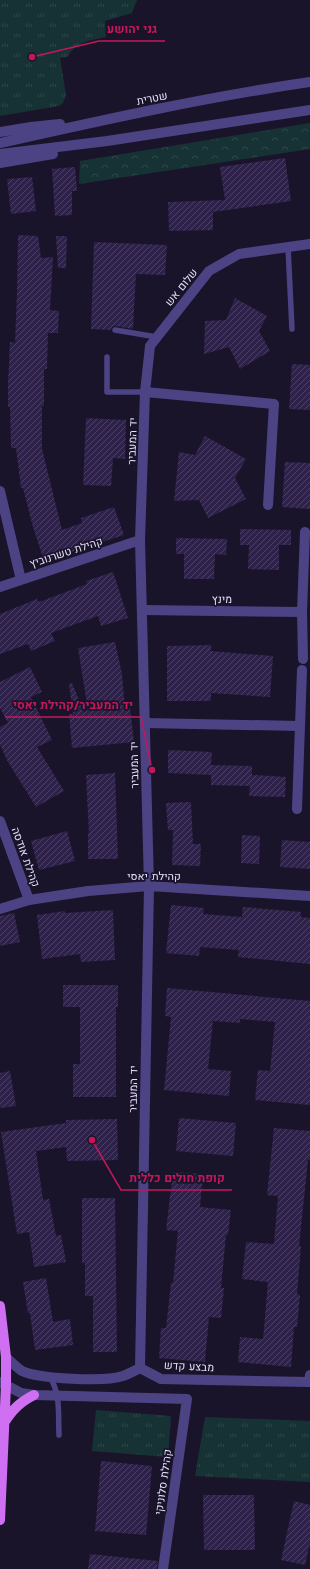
<svg xmlns="http://www.w3.org/2000/svg" width="310" height="1569" font-family="'Work Sans',Heebo,sans-serif">
  <defs>
    <pattern id="forest-crowns" width="20" height="18" patternUnits="userSpaceOnUse"><rect width="20" height="18" fill="#173234"/><path d="M2 6a3 3 0 1 1 6 0M12 15a3 3 0 1 1 6 0" fill="none" stroke="#2e4648"/></pattern>
    <pattern id="park-tufts" width="24" height="20" patternUnits="userSpaceOnUse"><rect width="24" height="20" fill="#173234"/><path d="M3 7l-1-3M5 7V3M7 7l1-3M15 17l-1-3M17 17v-4M19 17l1-3" fill="none" stroke="#2e4648"/></pattern>
    <pattern id="building-hatch" width="6" height="6" patternUnits="userSpaceOnUse"><rect width="6" height="6" fill="#2e214a"/><path d="M-1 1l2-2M0 6l6-6M5 7l2-2" fill="none" stroke="#4c4165"/></pattern>
  </defs>
  <rect width="100%" height="100%" fill="#1a142a"/>
  <path fill="url(#forest-crowns)" d="M310,123V149L79,184L80,161Z"/>
  <path fill="url(#park-tufts)" d="M0,0H137L132,13L105,21L106,37C88,41 78,41 67,57L60,58L66,95L63,103L59,106L0,116Z
    M96,1410L171,1416L168,1457L92,1451Z
    M205,1417L310,1421V1482L195,1476Z"/>
  <path fill="url(#building-hatch)" d="M285,158L291,201L213,212V230L169,231L168,202L225,200L220,167Z
    M75,167L77,191H72V215L55,216L52,169Z
    M32,177L36,211L11,214L7,179Z
    M18,235L38,236L41,258L53,257L50,310L59,311L58,333H48L47,369H44V406H42V449L62,530L82,523L81,518L114,507L124,535L44,561L33,527L23,488H21L16,448H11L10,407H8V383L10,342L15,343L17,292Z
    M56,236H67L66,268H58Z
    M94,242L167,245L165,275L136,274L133,329L115,326L112,327L111,330L91,329Z
    M235,298L267,316L259,331L270,351L240,369L229,347L204,354L205,321L226,320Z
    M292,364L310,365V410L289,409Z
    M86,418L126,420L125,459L113,458L111,486L83,485Z
    M205,436L246,459L235,478L246,499L208,518L199,500L174,501L179,452L195,455Z
    M285,462L310,463V509L282,507Z
    M240,529L291,530V545H279V570L248,569L249,545H240Z
    M176,538L227,539L226,555L215,554L214,579H184V554H176Z
    M113,572L128,618L101,626L98,616L51,633L55,641L31,651L28,644L0,654V614L37,599L39,602L87,584L86,581Z
    M115,642L122,674L125,709L130,708L134,742L72,748L69,714H73L69,684L72,683L84,712L88,710L78,648Z
    M211,645V651L273,656L270,697L211,693V701H167V646Z
    M30,667L42,692L31,697L52,740L37,747L64,791L36,807L8,762L0,745V727L8,723L0,708V682Z
    M168,750L212,752L211,765L252,766V775L286,777L285,797L249,796L250,786L211,785V775L168,773Z
    M115,773L118,859H88V832L89,834L86,775Z
    M191,802L193,844H201L200,866L172,865L173,830H168L166,803Z
    M67,831L75,861L39,870L31,841Z
    M242,835L260,836L259,864L241,863Z
    M282,840L310,842V869L280,867Z
    M171,905L204,908L203,914L242,917L243,907L301,912V917L310,918V964L238,957L239,950L200,947L199,956L166,953Z
    M113,910L115,960L81,962L80,954L42,959L37,915L65,911V913Z
    M14,913L20,942L0,946V916Z
    M63,985H118V1007H116V1097H73V1064H80V1007H63Z
    M167,988L310,1001V1105L255,1100L258,1070L270,1071L275,1022L240,1019V1023L213,1021L208,1069L231,1071L229,1096L164,1090L171,1017L165,1016Z
    M10,1071L16,1106L0,1108V1073Z
    M179,1118L236,1123L233,1156L176,1151Z
    M117,1119L118,1160L67,1161L66,1147L36,1151L43,1200L49,1199L56,1236L61,1235L66,1262L34,1267L29,1232L17,1234L1,1132L66,1123V1120Z
    M274,1128L310,1131V1160H308L299,1246H301L297,1294L300,1295L297,1327H294L291,1367L238,1362L240,1337L263,1339L268,1282L242,1279L246,1242L274,1244L278,1196L267,1195Z
    M173,1172L203,1174L200,1207L231,1210L228,1235H226L221,1288H224L221,1318L209,1317L205,1362L159,1358L161,1328H166L171,1283H173L178,1231L166,1230Z
    M82,1198H115L117,1352H93V1296H85V1263H82Z
    M46,1278L53,1322L70,1319L73,1345L35,1350L30,1313H28L23,1282Z
    M101,1461L152,1466L146,1535L95,1531Z
    M203,1495H254L255,1550H204Z
    M294,1501L310,1505V1543L305,1565L281,1560Z
    M90,1554L158,1561L157,1569H88Z"/>
  <g fill="none" stroke-linecap="round" stroke-linejoin="round">
    <path stroke="#4c4385" stroke-width="5.5" d="M288,247L292,329
      M115,330L157,337
      M107,357V392H145
      M50,1377C61,1395 58,1415 59,1435"/>
    <path stroke="#4c4385" stroke-width="10" d="M145,392L274,404L268,505
      M0,491L21,580
      M0,587L140,540
      M142,610L302,612
      M303,659L302,612L305,532
      M145,723L299,726
      M297,809L302,670
      M0,821L29,900
      M6,1357C11,1362 16,1367 22,1371C39,1379 105,1382 123,1376C129,1374 134,1371 140,1368
      M140,1368L149,886L310,896
      M140,1368L161,1379L309,1382L310,1375
      M0,1382L21,1393L34,1395L187,1399L163,1569"/>
    <path stroke="#4c4385" stroke-width="10" d="M0,132L31,127L60,124
      M0,143C103,120 206,97 310,82
      M0,154L107,141L310,110
      M0,163L53,154
      M0,909L29,900L88,891L149,886L140,540L145,392L150,346L209,271L239,254L310,244"/>
    <path stroke="#cf70f3" stroke-width="10" d="M0,1306L6,1357V1385L0,1520
      M4,1423C12,1410 20,1402 34,1395"/>
  </g>
  <g text-anchor="middle" stroke-width="3.5" stroke-linejoin="round" paint-order="stroke">
    <g font-size="11" fill="#e6e0fc" stroke="#1a142a">
      <text transform="translate(152 98) rotate(-11)" y="4">שטרית</text>
      <text transform="translate(181 287) rotate(-51)" y="4">שלום אש</text>
      <text transform="translate(132 441) rotate(-88)" y="4">יד המעביר</text>
      <text transform="translate(66 552) rotate(-18)" y="4">קהילת טשרנוביץ</text>
      <text transform="translate(222 599) rotate(1)" y="4">מינץ</text>
      <text transform="translate(134 765) rotate(-91)" y="4">יד המעביר</text>
      <text transform="translate(26 857) rotate(70)" y="4">קהילת אודסה</text>
      <text x="154" y="880">קהילת יאסי</text>
      <text transform="translate(133 1089) rotate(-89)" y="4">יד המעביר</text>
      <text transform="translate(189 1366) rotate(3)" y="4">מבצע קדש</text>
      <text transform="translate(163 1482) rotate(-82)" y="4">קהילת סלוניקי</text>
    </g>
  </g>
  <path fill="none" stroke="#c2185b" stroke-width="1.5" d="M32 57L99 41H165M152 770L141 717H5M92 1140L121 1190H232"/>
  <g fill="#c2185b" stroke="#1a142a" stroke-width="1.5">
    <circle cx="32" cy="57" r="4"/>
    <circle cx="152" cy="770" r="4"/>
    <circle cx="92" cy="1140" r="4"/>
  </g>
  <g font-size="12" text-anchor="middle" font-weight="bold" fill="#c2185b" stroke="#1a142a" stroke-width="3.5" stroke-linejoin="round" paint-order="stroke">
    <text x="132" y="33">גני יהושע</text>
    <text x="73" y="709">יד המעביר/קהילת יאסי</text>
    <text x="177" y="1182">קופת חולים כללית</text>
  </g>
</svg>
